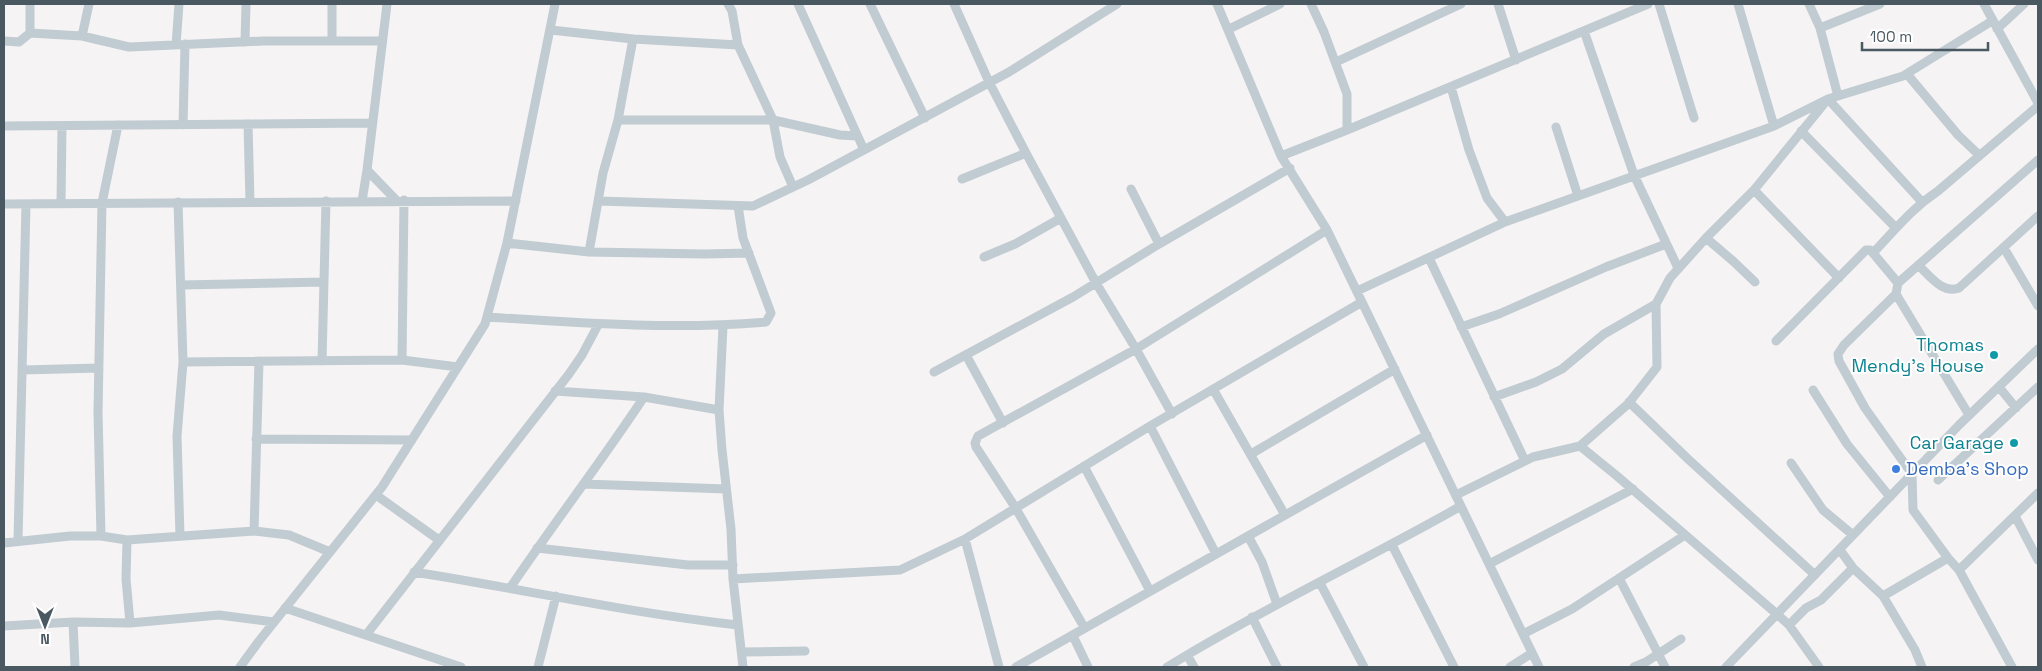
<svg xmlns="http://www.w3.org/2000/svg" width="2042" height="671" font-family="'Space Grotesk',sans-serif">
  <rect width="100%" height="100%" fill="#f5f3f3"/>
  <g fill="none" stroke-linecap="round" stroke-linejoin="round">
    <path stroke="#c1cbd2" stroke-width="9" d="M332,4V41
      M387,4L367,170L396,200
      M728,4L732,11L738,45L773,120L780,157L793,187
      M798,4L864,150
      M870,4L925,118
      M954,4L989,82L1026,153L1096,283L1136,349L1172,414
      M1217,4L1281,156L1327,230L1539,667
      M1311,4L1324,32L1347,94V130
      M1498,4L1516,60
      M1659,4L1694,118
      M1738,4L1774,126
      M1809,4L1820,28L1838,96
      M1984,4L2038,103
      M1820,28L1880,4
      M1229,29L1280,4
      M1997,29L2024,4
      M551,30L633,39L738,45
      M1584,31L1634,175L1678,268
      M30,33V4
      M82,36L89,4
      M4,41L19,42L30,33L82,36L129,47L263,41H382
      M245,42L246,4
      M176,45L179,4
      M1336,62L1461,4
      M1907,74L1958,135L1979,155
      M1451,87L1469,150L1487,198L1505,222
      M618,120H773L840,135L857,136
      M248,124L250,202
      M183,125L185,44
      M4,126L372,123
      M1556,127L1578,196
      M1801,131L1895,227
      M1281,156L1347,130L1648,4
      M962,179L1026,153
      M1131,189L1159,244
      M1754,190L1839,278
      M362,201L367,170
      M599,201L753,206L808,180L1009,72L1117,4
      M178,202L183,362L177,436L180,536
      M61,203L62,126
      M4,204L516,201
      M1706,238L1733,261L1755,282
      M507,243L589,252L705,254L749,253
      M2004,248L2038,306
      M589,252L603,173L618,120L633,39
      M984,257L1015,244L1061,218
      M1429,258L1525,461
      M1918,265C1930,276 1942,294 1959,288L2038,216
      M1898,283L1873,253C1895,230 1911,209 1938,191L2038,106
      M181,285L324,282
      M1357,291L1505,222L1774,126L1828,99L1903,76L1992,21
      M1896,294L1969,415
      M487,317C580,323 673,330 766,322L771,313L743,238L738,206
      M723,326L719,410L722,450L731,529L733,579L743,667
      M1461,327L1499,314L1606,267L1666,244
      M1776,341L1866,250H1870L1873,253
      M966,355L1003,423
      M402,360L404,200
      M322,361L326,201
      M183,362L402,360L458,367
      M22,370L99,368
      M934,372L1073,297L1159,244L1290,168
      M1999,387L2016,408
      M1213,389L1285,515
      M1813,390L1847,444L1890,497
      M555,391L644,397L719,410
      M1494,397L1536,382L1562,369L1604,334L1656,304
      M1629,402L1688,459L1815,575
      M1150,426L1216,554
      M256,439L412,440
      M1580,446L1628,404L1657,367L1656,304L1670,278L1706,238L1754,190L1828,99L1922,202
      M1251,454L1395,369
      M1791,463L1823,510L1853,535
      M1084,466L1150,591
      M1938,480L2038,387
      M584,484L726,489
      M376,495L439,540
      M1456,495L1533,457L1580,446L1617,476L1778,615L1789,625L1819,667
      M2015,516L2038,560
      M254,531L259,361
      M101,536L98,412L102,203L118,125
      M1248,536L1262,562L1277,604
      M965,539L999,667
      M127,540L126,579L130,623
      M18,541L26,204
      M4,543L70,536H101L127,540L254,531L289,535L330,552
      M1392,545L1454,667
      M537,548L688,565H733
      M1840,550L1853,568L1883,596L1915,650L1922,667
      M1489,564L1633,489
      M1959,570L2038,493
      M414,572C522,589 629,613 738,625
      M1619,578L1665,667
      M733,579L900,570L965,539L1150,426L1362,302
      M1320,583L1364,667
      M510,588C554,523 601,462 644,397
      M1883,596L1948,558
      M285,608L461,667
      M1252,617L1277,667
      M73,622L75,667
      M1789,625L1806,608L1821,600L1853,568
      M4,626L73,622L130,623L219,615L274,622
      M1084,627L1015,507L976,447L975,443L978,436L1136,349L1327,230
      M1523,634L1572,609L1685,535
      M366,635L569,374L582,355L598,325
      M1073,636L1088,667
      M742,652L805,651
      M240,667L259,641L382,487L485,324L507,243L555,4
      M538,667L556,596
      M1016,667L1427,435
      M1167,667L1187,655
      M1194,667L1187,655C1276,602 1371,557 1461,506
      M1510,667L1532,653
      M1634,667L1646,662L1681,639
      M1726,667L1959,425L2038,349
      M2012,667L1959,570L1948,558L1913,510L1912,474L1865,408L1839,361L1838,354L1844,345L1896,294L1898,283L2038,160"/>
  </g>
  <g fill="#0f9aa8" stroke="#fff" stroke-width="2">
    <circle cx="1994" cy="355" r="5"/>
    <circle cx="2014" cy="443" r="5"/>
  </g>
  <circle fill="#3f7fe0" stroke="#fff" stroke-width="2" cx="1896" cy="469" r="5"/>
  <g text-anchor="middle" stroke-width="4" stroke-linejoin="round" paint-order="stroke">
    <g font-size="18" fill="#0d838f" stroke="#fff" text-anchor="end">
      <text x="1984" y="351">Thomas<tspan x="1984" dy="21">Mendy's House</tspan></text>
      <text x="2004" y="449">Car Garage</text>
    </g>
    <g font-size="18" fill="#366cbe" stroke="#fff" text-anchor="start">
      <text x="1906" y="475">Demba's Shop</text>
    </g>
  </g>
  <rect width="2042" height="671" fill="none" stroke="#4a5861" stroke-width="10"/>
  <g transform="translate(45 626) rotate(180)" stroke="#ffffff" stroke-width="4" paint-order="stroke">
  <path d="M0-4L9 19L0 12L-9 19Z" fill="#4a5861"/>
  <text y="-8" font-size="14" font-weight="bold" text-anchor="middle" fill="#4a5861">N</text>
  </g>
  <path d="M1862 42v8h126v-8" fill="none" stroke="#4a5861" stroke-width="2.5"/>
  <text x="1870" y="42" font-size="15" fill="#4a5861" stroke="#ffffff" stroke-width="4" paint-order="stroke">100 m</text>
</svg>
